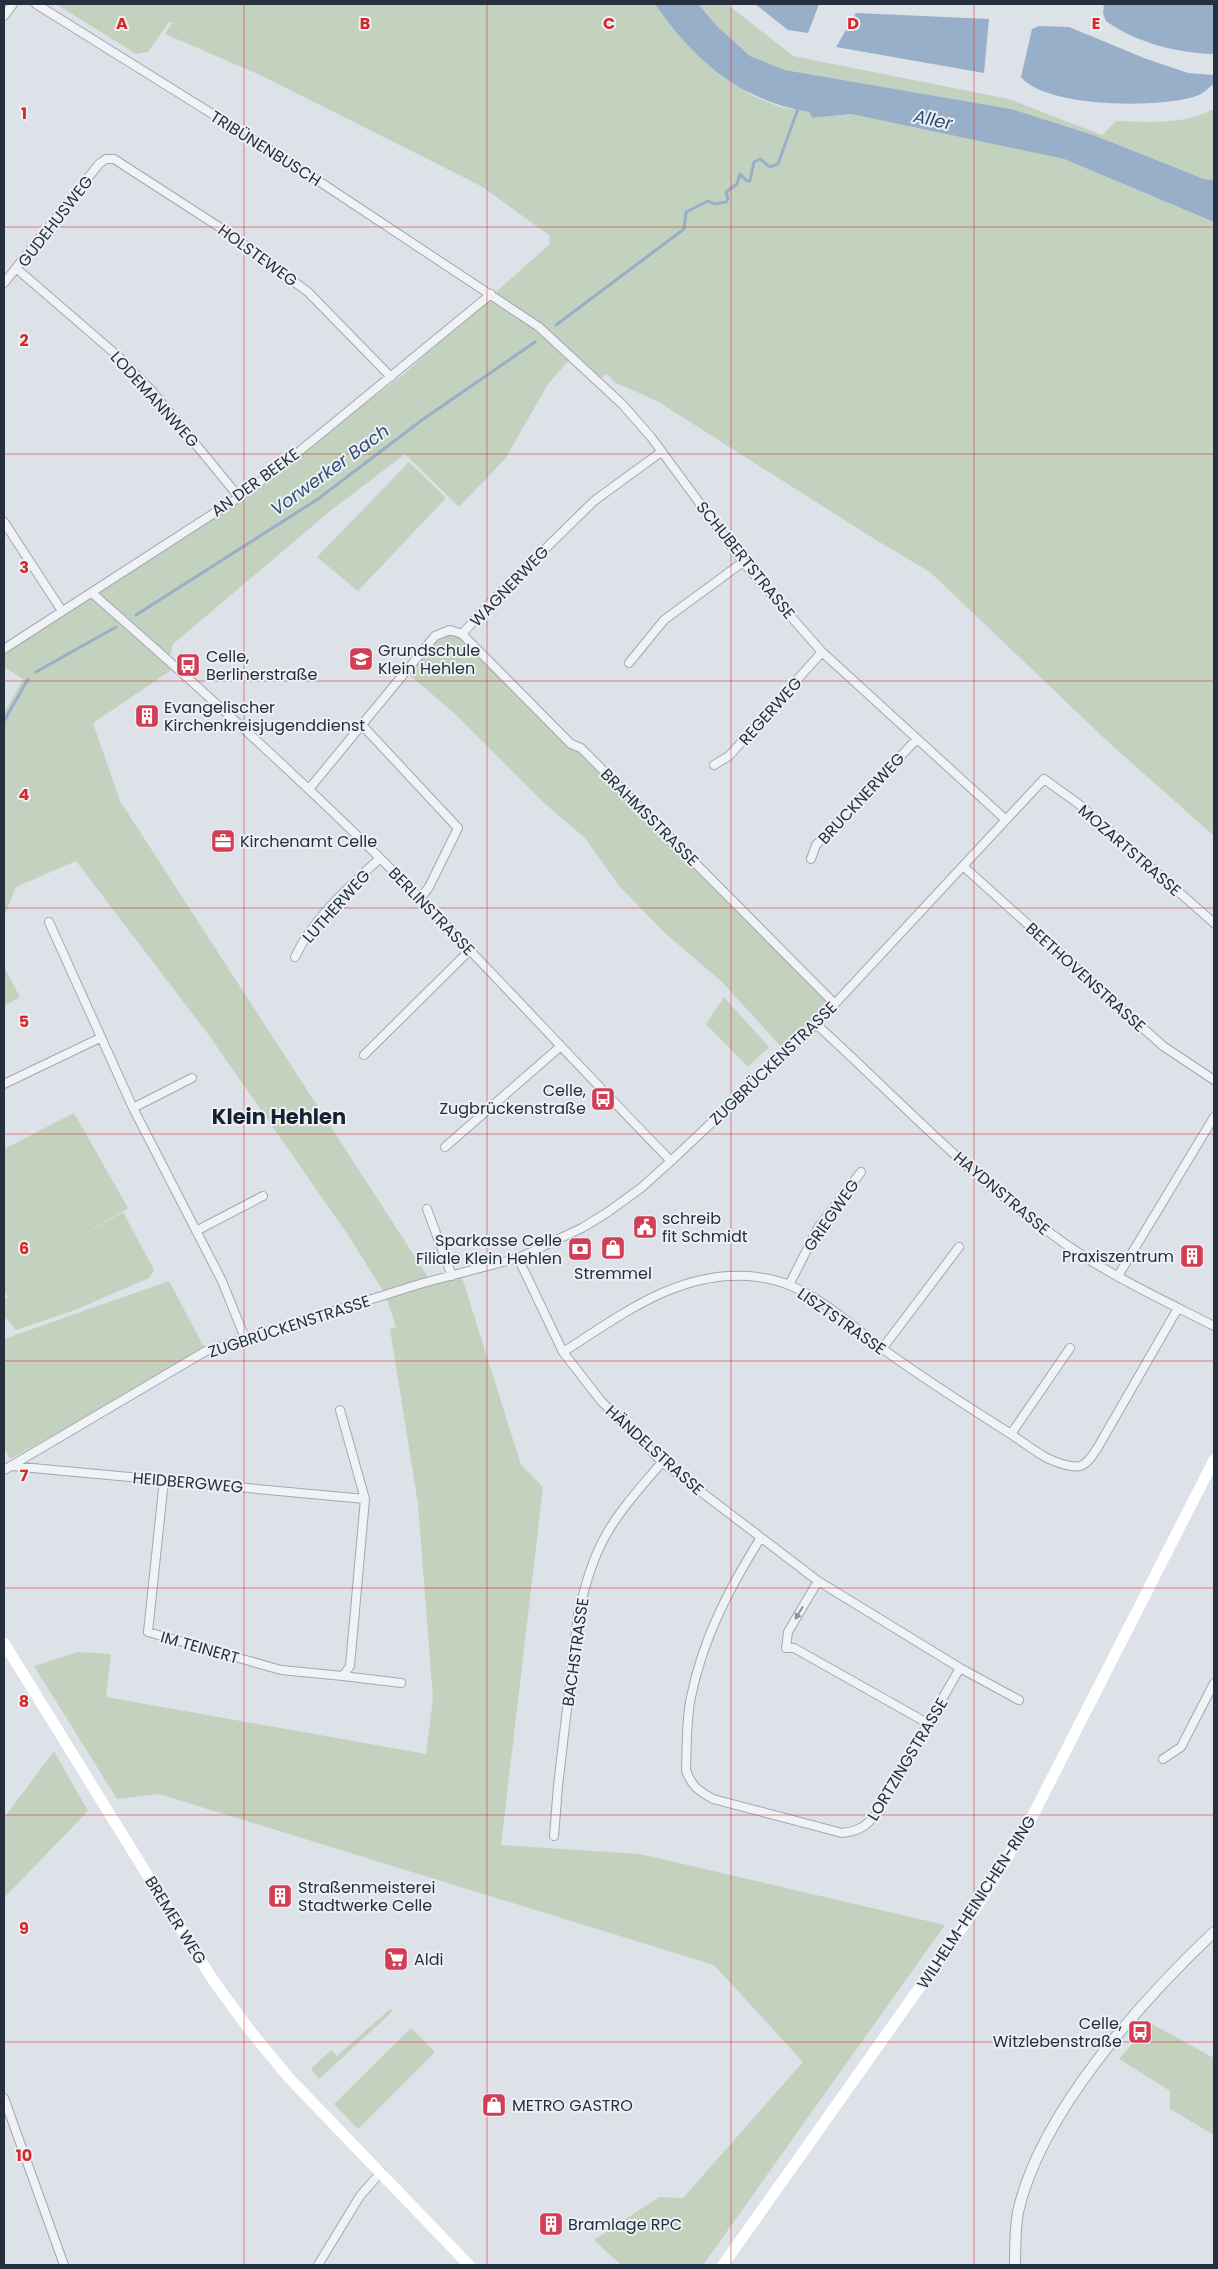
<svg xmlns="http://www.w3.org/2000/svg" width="1218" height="2269" font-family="Poppins,sans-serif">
  <rect width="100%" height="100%" fill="#dde1e8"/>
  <path fill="#c3d2be" d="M56,4H655L663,15L751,95L780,107L809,112L812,118L851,114L1064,159L1214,222V836L1106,740L930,572L876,540L657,401L614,382L607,374L598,380L572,357L548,384L505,459L459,507L405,454L329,512L172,645L171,653L166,659L176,667L93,723L120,801L430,1280L460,1271L521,1465L543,1487L501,1845L640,1854L945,1925L703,2265H621L594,2240L659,2197L683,2198L803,2062L714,1965L159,1794L117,1799L34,1666L78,1652L111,1654L106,1697L426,1754L433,1698L418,1504L390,1329L396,1327L385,1294L348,1235L208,1034L76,861L16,887L4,916V713L23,679L4,667V649L239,497L405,373L550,244L549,235L481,186L260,75L165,34L173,22H169L148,52L136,54Z
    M698,4H727L793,56L1009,99L1102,135L1116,121C1149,122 1184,125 1214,109V180L1204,179L1011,109L785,70L750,56L719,28Z
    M409,462L446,498L358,591L317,557Z
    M450,630L462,634L571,744L581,748L835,1004L785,1051L722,982L666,934L621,888L585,838L544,803L454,713L405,671L435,636Z
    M4,967L20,997L4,1006V966Z
    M724,997L769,1047L748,1067L706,1024Z
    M74,1113L128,1208L64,1247L123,1212L154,1270L149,1278L75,1310L16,1330L4,1316V1300L8,1297L4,1291V1149Z
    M169,1281L206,1351L10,1459L4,1448V1339Z
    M54,1751L88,1811L4,1898V1818Z
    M390,2009L393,2011L319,2079L311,2069L331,2050L337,2056Z
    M1150,2023L1214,2058V2135L1170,2109V2091L1119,2059Z
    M411,2028L435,2052L358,2129L334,2104Z"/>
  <path fill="#97afc9" d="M655,4H698L719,28L750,56L785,70L1011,109L1093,135L1204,179L1214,180V222L1064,159L851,114L812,118L809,112C739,100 694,60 655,4Z
    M755,4H754H819L808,33L788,30Z
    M1104,4H1214V54C1177,53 1137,43 1106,21L1103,13Z
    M856,13L989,19L984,73L836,47Z
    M1039,26L1069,27L1144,58L1188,73L1214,75V84C1209,87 1204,93 1199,95C1163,109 1046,108 1021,77L1032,29Z"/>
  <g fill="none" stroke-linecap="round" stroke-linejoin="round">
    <path stroke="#97afc9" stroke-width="3" d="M556,325L684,229L686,212L708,201L714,204L726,202L728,199L726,192L737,184L740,174L747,181H750L754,162L760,159L770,167L778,164L799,106
      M136,615L318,499L422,420L535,342
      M36,672L116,627
      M4,721L28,679"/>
    <defs>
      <path id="minor" d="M36,4L299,168L539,327L622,404L651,437L743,562L822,652L1005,819
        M4,16L13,4
        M17,269L119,357L151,390L239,497
        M4,283L99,164L106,159H114L227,232L308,292L391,377
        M4,522L62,611
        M92,593C190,679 287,766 380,858C479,957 573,1061 671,1161
        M462,634L571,744L581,748L835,1004
        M4,649L239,497L279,468L491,294
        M629,663L664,620L743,562
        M361,724L458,828L429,887L420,899
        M714,765L729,756L822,652
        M309,789L435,636L450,630L462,634L491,602L594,501L661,452
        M811,859L816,845L916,740
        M963,866L1163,1046L1214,1080
        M49,922L133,1108L222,1281L245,1338
        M295,957C313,918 349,887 380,858
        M816,1024C894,1095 967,1174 1053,1235C1102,1272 1159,1298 1214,1326
        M364,1055L470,950
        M4,1084L100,1038
        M133,1108L192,1078
        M445,1147L561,1046
        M427,1209L452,1276
        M196,1231L263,1196
        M518,1258L563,1352L601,1401L662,1462L818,1581L960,1668L1019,1700
        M1118,1276L1214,1117
        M789,1285L818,1228L861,1172
        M882,1349L959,1247
        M563,1352C620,1316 677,1271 748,1276C761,1277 777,1280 789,1285C824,1299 853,1327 883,1349C921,1377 962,1403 1003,1429C1018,1438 1032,1450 1047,1458C1055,1462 1071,1468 1080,1466C1088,1464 1094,1453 1098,1447L1178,1308
        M1011,1434L1070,1348
        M11,1466L365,1499
        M4,1470L206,1351L423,1283L518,1258L582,1228L608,1212L641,1188L671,1161L816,1024L1044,779L1080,805L1214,923
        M164,1480L148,1632L281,1670L343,1676L350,1666L365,1499L340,1410
        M760,1539C729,1589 703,1638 691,1697C686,1720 687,1746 686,1770C691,1786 699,1791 713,1799L842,1833C858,1831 866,1827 876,1814L960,1668
        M818,1581L788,1632L786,1648H794L929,1724
        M343,1676L401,1683
        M1163,1759L1181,1747L1214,1683
        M554,1836L558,1786L578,1614C585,1587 592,1559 606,1535C621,1508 643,1485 662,1462
        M4,2098L64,2265
        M318,2265L360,2196L381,2172"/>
      <path id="tertiary" d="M1015,2265C1015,2248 1015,2230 1018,2212C1040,2113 1142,2000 1214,1932"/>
    </defs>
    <use href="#minor" stroke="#a2a8b2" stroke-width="10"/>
    <use href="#tertiary" stroke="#a2a8b2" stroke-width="12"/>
    <use href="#minor" stroke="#f0f2f6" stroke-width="8"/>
    <use href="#tertiary" stroke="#f0f2f6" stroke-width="10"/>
    <path stroke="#fff" stroke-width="11" d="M4,1643L169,1910L213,1980L248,2028L290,2079L469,2265
      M723,2265L978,1905L1031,1819L1214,1460"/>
  </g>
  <defs><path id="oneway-solid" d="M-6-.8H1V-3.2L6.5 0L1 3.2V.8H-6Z" transform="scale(1.25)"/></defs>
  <use fill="#8b909a" href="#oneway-solid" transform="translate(799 1613) rotate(121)"/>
  <path fill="none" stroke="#d62828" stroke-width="1" stroke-opacity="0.55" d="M244,4V2265M487,4V2265M731,4V2265M974,4V2265M4,227H1214M4,454H1214M4,681H1214M4,908H1214M4,1134H1214M4,1361H1214M4,1588H1214M4,1815H1214M4,2042H1214"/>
  <defs>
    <symbol id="school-square" viewBox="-11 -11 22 22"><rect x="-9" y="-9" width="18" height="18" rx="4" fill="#d13e55" stroke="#edf0f5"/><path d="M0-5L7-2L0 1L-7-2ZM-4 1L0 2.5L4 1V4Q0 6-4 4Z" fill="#fff"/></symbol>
    <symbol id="bus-square" viewBox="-11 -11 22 22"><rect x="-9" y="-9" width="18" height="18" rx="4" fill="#d13e55" stroke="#edf0f5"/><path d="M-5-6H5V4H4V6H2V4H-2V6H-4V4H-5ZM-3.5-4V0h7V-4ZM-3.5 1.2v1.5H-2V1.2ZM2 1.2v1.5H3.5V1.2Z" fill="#fff"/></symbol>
    <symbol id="building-square" viewBox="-11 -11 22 22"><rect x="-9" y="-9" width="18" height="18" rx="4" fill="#d13e55" stroke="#edf0f5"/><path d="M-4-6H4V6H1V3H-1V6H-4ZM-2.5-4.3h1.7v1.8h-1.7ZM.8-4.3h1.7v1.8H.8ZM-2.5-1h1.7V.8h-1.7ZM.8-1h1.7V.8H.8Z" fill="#fff"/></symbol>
    <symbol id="office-square" viewBox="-11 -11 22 22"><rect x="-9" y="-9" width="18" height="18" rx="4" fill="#d13e55" stroke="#edf0f5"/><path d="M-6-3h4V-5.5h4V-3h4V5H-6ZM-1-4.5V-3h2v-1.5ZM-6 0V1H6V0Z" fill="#fff"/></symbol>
    <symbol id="civic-square" viewBox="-11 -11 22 22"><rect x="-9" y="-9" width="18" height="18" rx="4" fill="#d13e55" stroke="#edf0f5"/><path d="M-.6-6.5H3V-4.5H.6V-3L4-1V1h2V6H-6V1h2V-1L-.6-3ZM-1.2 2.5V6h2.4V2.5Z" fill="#fff"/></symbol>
    <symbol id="shop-square" viewBox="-11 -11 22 22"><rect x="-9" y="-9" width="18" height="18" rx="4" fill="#d13e55" stroke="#edf0f5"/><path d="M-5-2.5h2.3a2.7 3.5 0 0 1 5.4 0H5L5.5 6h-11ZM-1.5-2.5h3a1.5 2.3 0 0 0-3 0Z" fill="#fff"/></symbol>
    <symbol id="bank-square" viewBox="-11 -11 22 22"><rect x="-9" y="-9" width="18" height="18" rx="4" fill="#d13e55" stroke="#edf0f5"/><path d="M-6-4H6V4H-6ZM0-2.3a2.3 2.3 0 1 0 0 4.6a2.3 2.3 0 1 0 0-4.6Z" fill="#fff"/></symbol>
    <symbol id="supermarket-square" viewBox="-11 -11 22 22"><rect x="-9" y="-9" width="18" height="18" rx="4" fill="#d13e55" stroke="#edf0f5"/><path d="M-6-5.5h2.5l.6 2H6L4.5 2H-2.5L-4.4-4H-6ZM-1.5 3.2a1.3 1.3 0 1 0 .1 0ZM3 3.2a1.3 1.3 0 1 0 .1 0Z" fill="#fff"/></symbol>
  </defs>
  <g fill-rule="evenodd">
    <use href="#school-square" x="347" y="645" width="28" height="28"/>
    <use href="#bus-square" x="174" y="651" width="28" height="28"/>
    <use href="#building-square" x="133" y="702" width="28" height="28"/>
    <use href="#office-square" x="209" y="827" width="28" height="28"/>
    <use href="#bus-square" x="589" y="1085" width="28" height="28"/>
    <use href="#civic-square" x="631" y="1213" width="28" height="28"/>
    <use href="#shop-square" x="599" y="1234" width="28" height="28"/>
    <use href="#bank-square" x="566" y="1235" width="28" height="28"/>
    <use href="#building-square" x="1178" y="1242" width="28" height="28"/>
    <use href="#building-square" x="266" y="1882" width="28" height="28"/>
    <use href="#supermarket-square" x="382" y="1945" width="28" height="28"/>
    <use href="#bus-square" x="1126" y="2018" width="28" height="28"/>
    <use href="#shop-square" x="480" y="2091" width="28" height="28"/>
    <use href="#building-square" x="537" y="2210" width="28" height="28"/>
  </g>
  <g text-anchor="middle" stroke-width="4" stroke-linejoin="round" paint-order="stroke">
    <g font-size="16" fill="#262f3e" stroke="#edf0f5">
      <text transform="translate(266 148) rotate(32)" y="6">TRIBÜNENBUSCH</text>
      <text transform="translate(55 221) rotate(-52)" y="6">GUDEHUSWEG</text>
      <text transform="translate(258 255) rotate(36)" y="6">HOLSTEWEG</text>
      <text transform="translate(155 399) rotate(48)" y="6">LODEMANNWEG</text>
      <text transform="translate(255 482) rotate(-36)" y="6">AN DER BEEKE</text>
      <text transform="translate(746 560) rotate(51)" y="6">SCHUBERTSTRASSE</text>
      <text transform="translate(509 586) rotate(-46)" y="6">WAGNERWEG</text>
      <text transform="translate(770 711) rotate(-48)" y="6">REGERWEG</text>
      <text transform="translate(861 798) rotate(-47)" y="6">BRUCKNERWEG</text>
      <text transform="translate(650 817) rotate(45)" y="6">BRAHMSSTRASSE</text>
      <text transform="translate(1130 850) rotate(41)" y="6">MOZARTSTRASSE</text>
      <text transform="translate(336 906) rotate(-48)" y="6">LUTHERWEG</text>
      <text transform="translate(432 911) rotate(46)" y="6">BERLINSTRASSE</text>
      <text transform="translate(1086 977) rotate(42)" y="6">BEETHOVENSTRASSE</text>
      <text transform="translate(773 1063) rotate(-44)" y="6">ZUGBRÜCKENSTRASSE</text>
      <text transform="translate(1002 1193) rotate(40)" y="6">HAYDNSTRASSE</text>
      <text transform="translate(831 1215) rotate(-55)" y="6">GRIEGWEG</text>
      <text transform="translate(842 1321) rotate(35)" y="6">LISZTSTRASSE</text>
      <text transform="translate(289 1326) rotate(-18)" y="6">ZUGBRÜCKENSTRASSE</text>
      <text transform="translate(655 1450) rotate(42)" y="6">HÄNDELSTRASSE</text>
      <text transform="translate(188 1482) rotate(5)" y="6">HEIDBERGWEG</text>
      <text transform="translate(200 1647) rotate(16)" y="6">IM TEINERT</text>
      <text transform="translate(575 1652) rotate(-82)" y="6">BACHSTRASSE</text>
      <text transform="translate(907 1759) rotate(-59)" y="6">LORTZINGSTRASSE</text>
      <text transform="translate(976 1902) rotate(-57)" y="6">WILHELM-HEINICHEN-RING</text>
      <text transform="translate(176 1920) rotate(58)" y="6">BREMER WEG</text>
    </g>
    <g font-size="16" fill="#262f3e" stroke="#edf0f5" text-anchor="start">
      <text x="378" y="656">Grundschule<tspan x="378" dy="18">Klein Hehlen</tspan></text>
      <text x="206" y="662">Celle,<tspan x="206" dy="18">Berlinerstraße</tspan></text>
      <text x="164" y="713">Evangelischer<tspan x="164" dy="18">Kirchenkreisjugenddienst</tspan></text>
      <text x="240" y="847">Kirchenamt Celle</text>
      <text x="586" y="1096" text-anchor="end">Celle,<tspan x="586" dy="18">Zugbrückenstraße</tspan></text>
      <text x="662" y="1224">schreib<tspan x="662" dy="18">fit Schmidt</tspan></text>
      <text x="562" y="1246" text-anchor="end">Sparkasse Celle<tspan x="562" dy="18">Filiale Klein Hehlen</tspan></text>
      <text x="1174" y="1262" text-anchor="end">Praxiszentrum</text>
      <text x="613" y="1279" text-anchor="middle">Stremmel</text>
      <text x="298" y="1893">Straßenmeisterei<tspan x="298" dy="18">Stadtwerke Celle</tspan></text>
      <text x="414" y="1965">Aldi</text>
      <text x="1122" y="2029" text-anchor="end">Celle,<tspan x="1122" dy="18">Witzlebenstraße</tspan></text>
      <text x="512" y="2111">METRO GASTRO</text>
      <text x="568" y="2230">Bramlage RPC</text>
    </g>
    <g font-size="18" font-style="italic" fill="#304e73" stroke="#edf0f5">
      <text transform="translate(933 120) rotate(12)" y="6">Aller</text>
      <text transform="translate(330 470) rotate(-36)" y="6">Vorwerker Bach</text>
    </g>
    <g font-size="21" font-weight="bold" fill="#19202f" stroke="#edf0f5">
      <text x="279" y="1124">Klein Hehlen</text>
    </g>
  </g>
  <g font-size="16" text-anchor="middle" font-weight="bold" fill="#d62828" stroke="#edf0f5" stroke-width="4" stroke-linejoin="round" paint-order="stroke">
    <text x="122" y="29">A</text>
    <text x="365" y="29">B</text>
    <text x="609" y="29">C</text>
    <text x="853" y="29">D</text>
    <text x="1096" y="29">E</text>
    <text x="24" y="119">1</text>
    <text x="24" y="346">2</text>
    <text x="24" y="573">3</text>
    <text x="24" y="800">4</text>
    <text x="24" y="1027">5</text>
    <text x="24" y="1254">6</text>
    <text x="24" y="1481">7</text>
    <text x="24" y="1707">8</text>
    <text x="24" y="1934">9</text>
    <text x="24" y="2161">10</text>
  </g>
  <rect width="1218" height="2269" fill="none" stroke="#262f3e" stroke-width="10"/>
</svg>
